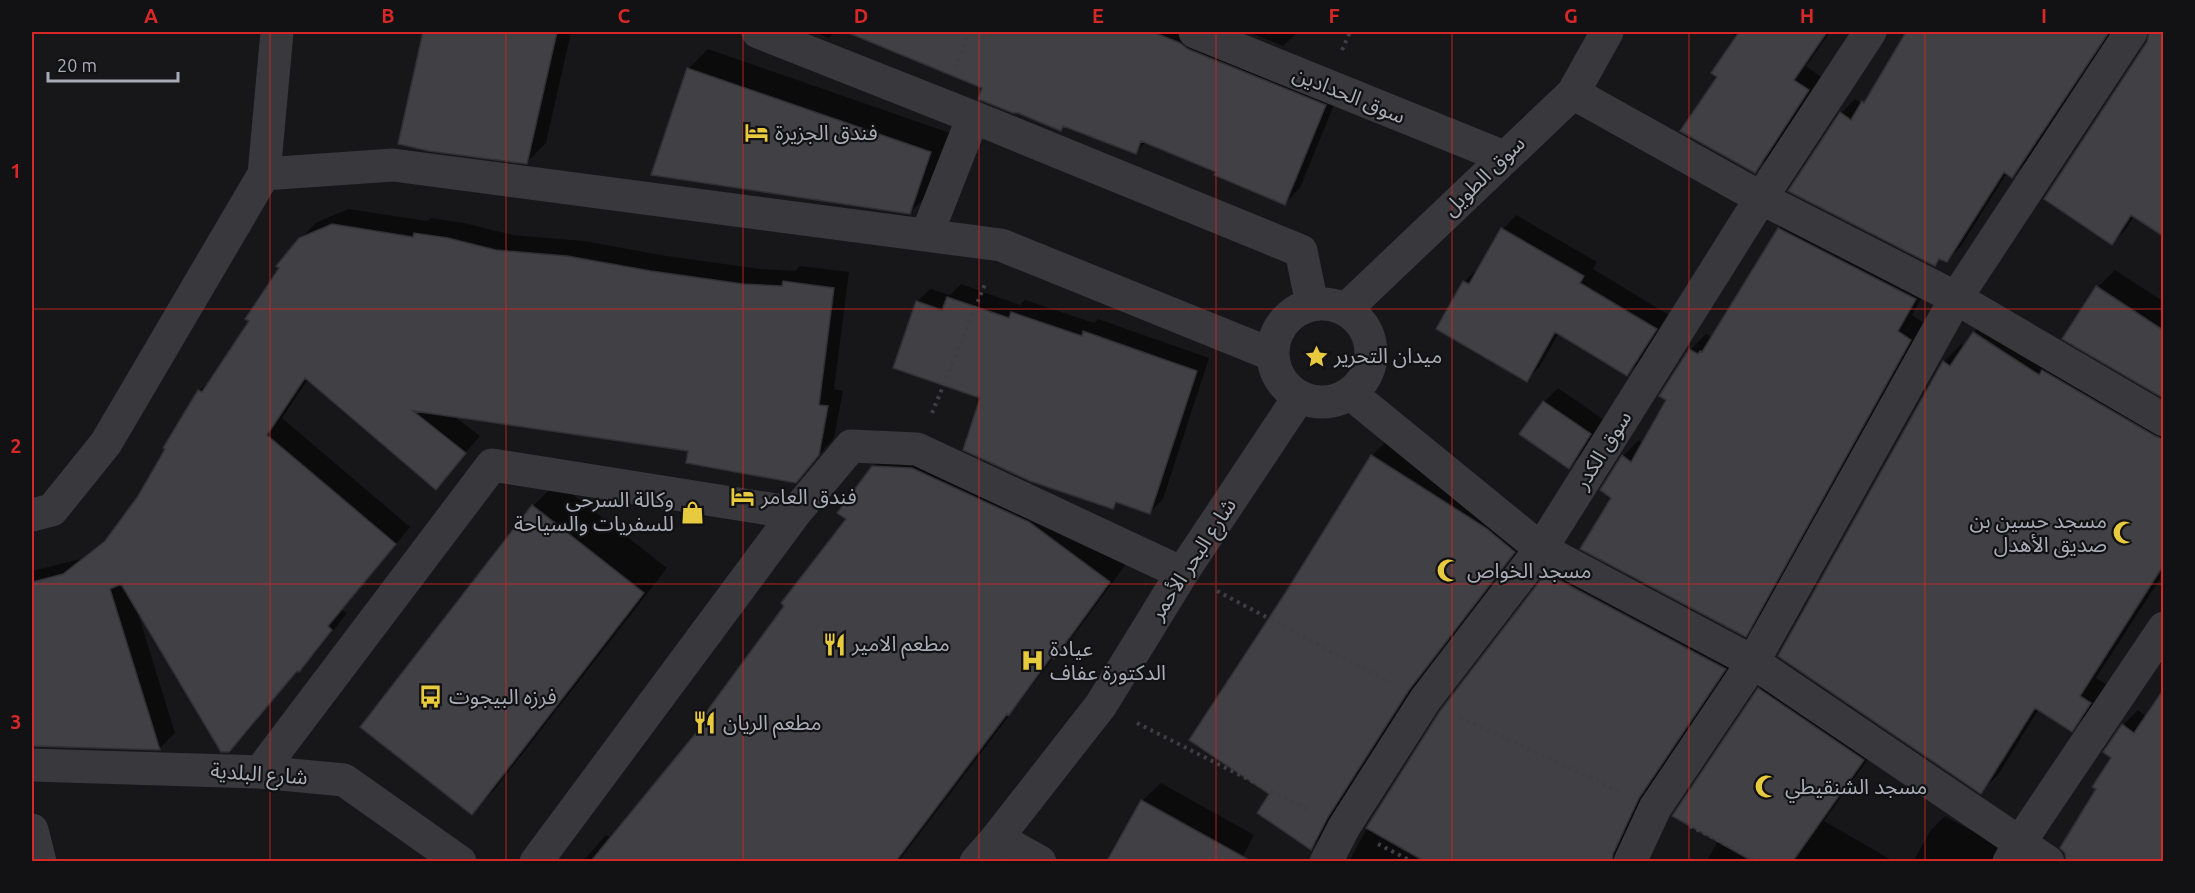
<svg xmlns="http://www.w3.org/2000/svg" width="2195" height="893" font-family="Ubuntu,'Noto Sans Arabic',sans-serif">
  <rect width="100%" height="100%" fill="#171618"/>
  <path fill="#0007" d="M425,32H571L546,143L527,162L400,143Z
    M812,32H835L829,38Z
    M843,32H1199L1340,90L1300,188L1285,203L1146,142L1135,153L1064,125L1060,129L984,88Z
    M1248,32H1298L1283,46Z
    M1729,32H1830L1806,66L1821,77L1768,158L1755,171L1737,37Z
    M1912,32H2112L2026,162L2012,176L2007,173L1961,246L1947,260L1940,258L1934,264L1790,190L1841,113L1855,99L1862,104L1872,93Z
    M2151,32H2164V235L2135,215L2126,229L2112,243Z
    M708,49L950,133L929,193L910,213L688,69Z
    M349,209L427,221L431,218L464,223L513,235L584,241L667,256L760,269L795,271L800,266L849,272L834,389L843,391L834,438L795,482L690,449L454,416L480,436L436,488L308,379L282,418L410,527L342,610L347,613L314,655L298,670L245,735L229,751L137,610L175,733L159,749L32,745V571L81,559L112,534L140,497L199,391L216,375L251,321L300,239L317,222Z
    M1795,213L1931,282L1912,315L1926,324L1761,619L1745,635L1613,497L1623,456L1639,440L1643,444L1668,400L1690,350L1706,334L1712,338L1779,229Z
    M1516,215L1597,262L1593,269L1669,315L1641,361L1627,374L1559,333L1540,366L1527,380L1438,328L1465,281L1478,268L1480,269L1503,229Z
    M2115,270L2164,302V396L2065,338L2098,287Z
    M961,284L1020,305L1025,300L1094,323L1098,319L1209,358L1163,499L1150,512L1119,501L1113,508L982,397L917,302L930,289L950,295Z
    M1991,316L2164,414V573L2096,678L2107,685L2089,713L2071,730L2039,709L1998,775L1980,792L1780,656L1944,362L1961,344L1965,347L1974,333Z
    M1558,388L1604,420L1583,453L1569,467L1544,402Z
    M1388,439L1530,535L1425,672L1344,799L1327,832L1311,848L1272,793L1285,596L1372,456Z
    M892,448L1127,563L1071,639L1056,654L898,862H582L606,835L611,839L707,722L848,519L873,467Z
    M557,482L667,568L495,789L472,813L362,726L533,506Z
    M1565,556L1743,650L1635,862H1349L1362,837L1442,712L1547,574Z
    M1774,674L1878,745L1824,821L1895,862H1706L1718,841L1759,689Z
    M2164,692V862H2068L2066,854L2113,757L2123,725L2138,710L2147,717Z
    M1161,783L1254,835L1240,862H1109L1142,801Z
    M1945,816L2006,850L2012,862H1908L1911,859L1914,860L1930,831Z"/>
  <path fill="#414045" stroke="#313034" stroke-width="1.5" d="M423,32H557L527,164L429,151L398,144Z
    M846,32H1153L1180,43L1188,49L1326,105L1285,205L1214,175L1216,172L1141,141L1136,154L1063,126L1061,131L1018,113H1013L978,99L982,88Z
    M1739,32H1827L1794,80L1809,90L1755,173L1680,131L1717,77L1711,73Z
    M1906,32H2109L2012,178L2004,172L1947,262L1939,259L1935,266L1788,191L1840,112L1851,120L1862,101L1864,103Z
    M2149,32H2163V236L2131,215L2112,245L2044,199L2147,42Z
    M687,68L931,152L910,214L651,175Z
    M332,224L413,237L414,233L448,238L496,250L567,256L651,271L743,284L782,286L783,281L834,288L819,405L828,406L819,455L796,483L686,463L688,451L413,411L466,453L436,490L305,378L267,435L396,544L328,626L332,630L299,672L297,671L229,752H221L121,584L110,589L160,750L32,746V582L63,574L105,541L138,496L165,449L163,448L198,390L202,392L249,321L245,319L279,268L276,266L299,238Z
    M1501,228L1584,276L1580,283L1657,329L1627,376L1555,332L1527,382L1436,329L1463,281L1469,284Z
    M1778,228L1916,299L1898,331L1911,340L1746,637L1580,549L1611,498L1600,490L1622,455L1631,462L1666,400L1659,396L1689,349L1698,354L1700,351L1702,352Z
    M2096,286L2163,330V398L2062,339Z
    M947,297L1009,318L1011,312L1082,336L1083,331L1197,371L1150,514L1116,502L1113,509L1030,481L963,450L980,398L893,368L916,301L942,310Z
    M1973,332L2039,375L2042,370L2155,436L2163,439V566L2080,696L2091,703L2072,732L2035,708L1981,794L1778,656L1943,361L1950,366Z
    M1543,401L1591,434L1569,469L1519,434Z
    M1371,455L1486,528L1515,552L1409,690L1328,817L1311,850L1257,813L1269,794L1189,740L1284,595Z
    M872,466L912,468L1029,522L1110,582L1054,659L1051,657L1009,715L1007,714L896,861H591L705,722L701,719L784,606L781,603L846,519L837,513Z
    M532,505L644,593L472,815L360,727Z
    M1546,573L1726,669L1639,798L1613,854L1612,861H1424L1366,828L1440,711Z
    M1758,688L1864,760L1793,861H1752L1672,816Z
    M2163,690V861H2066L2065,853L2060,848L2096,789L2092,787L2111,758L2103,752L2122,724L2134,733Z
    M1141,800L1251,861H1107Z"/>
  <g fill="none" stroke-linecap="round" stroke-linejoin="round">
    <path stroke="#3e3e44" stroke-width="4" stroke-dasharray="3 4.5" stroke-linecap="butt" d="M1342,50L1350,32
      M956,68L969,32
      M932,413L985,284
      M1217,591L1391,683
      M1460,717L1619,791
      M1137,723L1309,810
      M1690,826L1762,862
      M1378,844L1413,862"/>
    <path stroke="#38383d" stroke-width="33" d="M1195,32L1504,157
      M1573,93L1761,198L1956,298L2164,420
      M1351,394L1541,549L1753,662L2048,862
      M260,772L492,465L795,513L851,446L917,449L1182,573
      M32,830L40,862
      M997,838L1040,862
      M536,862L795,513
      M1326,862L1344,827L1425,700L1541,549L1761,198L1870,32
      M1630,862L1655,808L1753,662L1956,298L2131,32
      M2009,862L2020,842L2164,628"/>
    <path stroke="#38383d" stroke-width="33" d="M758,32L973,117L1301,251L1312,304
      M264,174L393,165L1001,245L1273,355
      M927,234L973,117
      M1273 353a49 49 0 1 1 98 0a49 49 0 1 1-98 0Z
      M1346,309L1573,93L1607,32
      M32,515L52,510L106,443L264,174L277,32
      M32,765L260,772L344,780L460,862
      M976,862L997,838L1101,705L1182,573L1299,397"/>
  </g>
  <path fill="none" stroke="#d62828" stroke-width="1.5" stroke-opacity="0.55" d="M270,32V862M506,32V862M743,32V862M979,32V862M1216,32V862M1452,32V862M1689,32V862M1925,32V862M32,309H2164M32,584H2164"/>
  <defs>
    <symbol id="hotel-bare" viewBox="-9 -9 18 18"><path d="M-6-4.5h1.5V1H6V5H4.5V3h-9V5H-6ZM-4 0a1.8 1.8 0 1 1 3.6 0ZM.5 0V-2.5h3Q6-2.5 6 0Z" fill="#e8ca3e" stroke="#121113" stroke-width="2.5" paint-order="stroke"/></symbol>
    <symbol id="sight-bare" viewBox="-9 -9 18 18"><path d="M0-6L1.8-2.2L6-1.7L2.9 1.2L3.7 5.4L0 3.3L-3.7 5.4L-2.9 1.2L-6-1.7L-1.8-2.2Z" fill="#e8ca3e" stroke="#121113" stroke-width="2.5" paint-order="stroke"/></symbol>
    <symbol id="shop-bare" viewBox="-9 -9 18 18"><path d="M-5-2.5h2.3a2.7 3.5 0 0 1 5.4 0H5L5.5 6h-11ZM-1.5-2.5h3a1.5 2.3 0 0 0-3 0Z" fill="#e8ca3e" stroke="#121113" stroke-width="2.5" paint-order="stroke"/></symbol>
    <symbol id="mosque-bare" viewBox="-9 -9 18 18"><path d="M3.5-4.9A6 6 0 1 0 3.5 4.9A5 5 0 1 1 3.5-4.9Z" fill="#e8ca3e" stroke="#121113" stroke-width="2.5" paint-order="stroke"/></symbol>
    <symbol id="restaurant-bare" viewBox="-9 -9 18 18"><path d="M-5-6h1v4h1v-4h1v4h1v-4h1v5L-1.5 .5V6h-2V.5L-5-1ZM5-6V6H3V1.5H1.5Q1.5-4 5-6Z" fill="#e8ca3e" stroke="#121113" stroke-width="2.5" paint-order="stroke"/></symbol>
    <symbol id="hospital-bare" viewBox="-9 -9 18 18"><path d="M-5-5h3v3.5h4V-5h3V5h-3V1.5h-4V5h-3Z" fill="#e8ca3e" stroke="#121113" stroke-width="2.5" paint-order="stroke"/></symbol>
    <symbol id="bus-bare" viewBox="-9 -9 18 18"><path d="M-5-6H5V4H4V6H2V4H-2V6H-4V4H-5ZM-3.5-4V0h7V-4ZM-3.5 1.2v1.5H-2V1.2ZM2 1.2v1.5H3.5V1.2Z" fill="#e8ca3e" stroke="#121113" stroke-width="2.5" paint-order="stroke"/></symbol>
  </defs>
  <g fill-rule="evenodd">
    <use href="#hotel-bare" x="740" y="116" width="33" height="33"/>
    <use href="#sight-bare" x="1300" y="340" width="33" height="33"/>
    <use href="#hotel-bare" x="726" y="480" width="33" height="33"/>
    <use href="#shop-bare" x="676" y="496" width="33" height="33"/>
    <use href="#mosque-bare" x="2108" y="516" width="33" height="33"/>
    <use href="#mosque-bare" x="1432" y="554" width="33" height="33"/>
    <use href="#restaurant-bare" x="818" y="628" width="33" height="33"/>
    <use href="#hospital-bare" x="1016" y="644" width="33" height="33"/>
    <use href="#bus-bare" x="414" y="680" width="33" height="33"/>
    <use href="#restaurant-bare" x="688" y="706" width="33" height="33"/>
    <use href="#mosque-bare" x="1750" y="770" width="33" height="33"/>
  </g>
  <g text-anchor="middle" stroke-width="4.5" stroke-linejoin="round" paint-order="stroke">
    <g font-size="21" fill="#a9abb7" stroke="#121113">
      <text transform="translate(1349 95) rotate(22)" y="7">سوق الحدادين</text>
      <text transform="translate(1484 176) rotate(-44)" y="7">سوق الطويل</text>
      <text transform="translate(1603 450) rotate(-58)" y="7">سوق الكدر</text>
      <text transform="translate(1193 559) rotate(-57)" y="7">شارع البحر الأحمر</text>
      <text transform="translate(259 774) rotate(4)" y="7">شارع البلدية</text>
    </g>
    <g font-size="21" fill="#a9abb7" stroke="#121113" text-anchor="start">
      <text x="775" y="140">فندق الجزيرة</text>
      <text x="1334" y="363">ميدان التحرير</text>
      <text x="761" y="504">فندق العامر</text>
      <text x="674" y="507" text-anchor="end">وكالة السرحي<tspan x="674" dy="24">للسفريات والسياحة</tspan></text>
      <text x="2107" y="528" text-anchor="end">مسجد حسين بن<tspan x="2107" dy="24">صديق الأهدل</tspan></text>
      <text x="1467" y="578">مسجد الخواص</text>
      <text x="852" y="651">مطعم الامير</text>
      <text x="1050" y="656">عيادة<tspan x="1050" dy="24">الدكتورة عفاف</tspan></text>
      <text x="449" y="704">فرزه البيجوت</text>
      <text x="723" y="730">مطعم الريان</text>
      <text x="1785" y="794">مسجد الشنقيطي</text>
    </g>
  </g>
  <rect width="2195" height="893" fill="none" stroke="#121113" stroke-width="66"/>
  <path d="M48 72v9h130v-9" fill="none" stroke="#a9abb7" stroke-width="3"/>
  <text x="57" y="72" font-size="18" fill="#a9abb7" stroke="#121113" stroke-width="4.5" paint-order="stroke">20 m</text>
  <rect x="33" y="33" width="2129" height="827" fill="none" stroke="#d62828" stroke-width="2"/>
  <g font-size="20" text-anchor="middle" font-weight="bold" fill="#d62828">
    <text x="151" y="23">A</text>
    <text x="388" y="23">B</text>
    <text x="624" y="23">C</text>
    <text x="861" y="23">D</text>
    <text x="1098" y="23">E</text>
    <text x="1334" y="23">F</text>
    <text x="1571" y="23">G</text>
    <text x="1807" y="23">H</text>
    <text x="2044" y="23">I</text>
    <text x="16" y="178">1</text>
    <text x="16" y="453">2</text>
    <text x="16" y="729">3</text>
  </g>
</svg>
